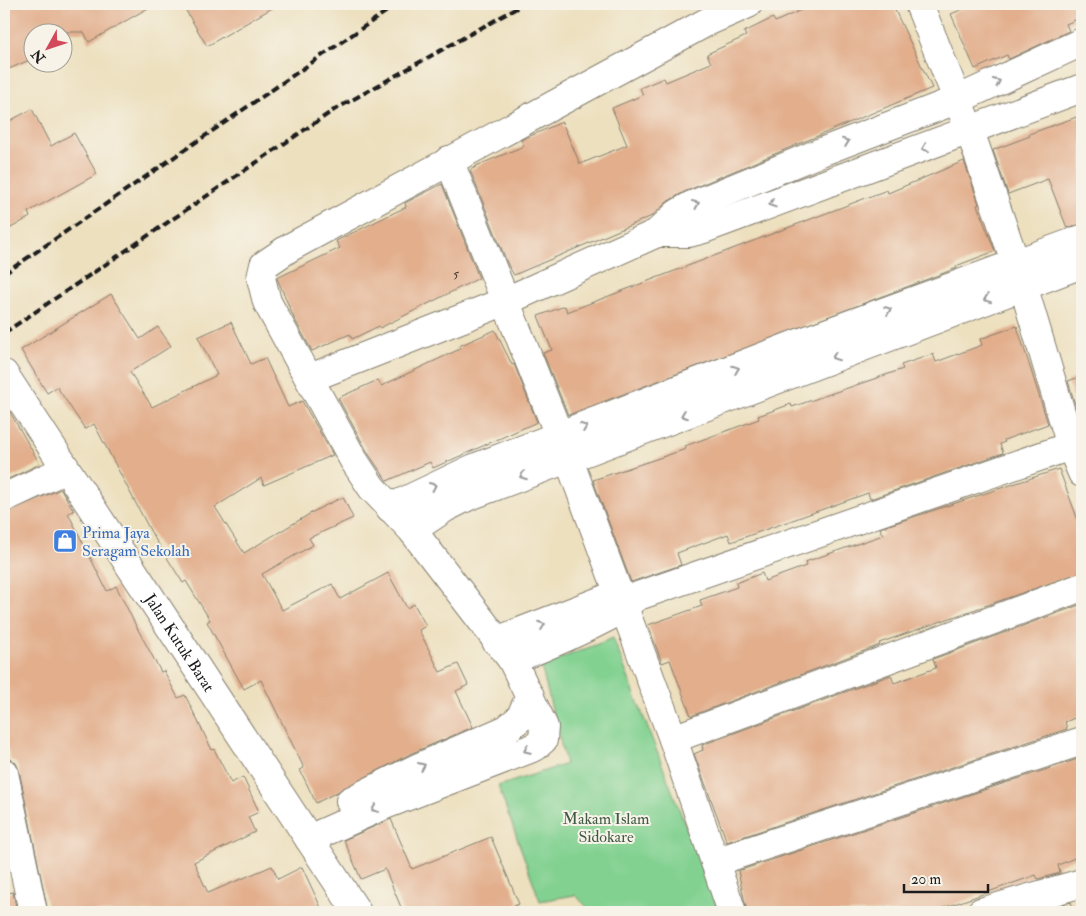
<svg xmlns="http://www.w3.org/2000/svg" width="1086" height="916" font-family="'IM FELL Double Pica',serif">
  <rect width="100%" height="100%" fill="#f7f3e8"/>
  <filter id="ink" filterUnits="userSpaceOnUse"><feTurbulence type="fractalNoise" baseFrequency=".02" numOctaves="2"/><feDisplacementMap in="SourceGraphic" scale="10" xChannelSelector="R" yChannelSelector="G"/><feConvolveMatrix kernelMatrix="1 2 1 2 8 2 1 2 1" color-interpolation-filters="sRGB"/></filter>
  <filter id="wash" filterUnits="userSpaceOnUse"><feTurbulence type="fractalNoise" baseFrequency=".0096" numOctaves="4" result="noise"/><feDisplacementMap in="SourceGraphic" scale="20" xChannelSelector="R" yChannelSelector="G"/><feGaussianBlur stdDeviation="1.12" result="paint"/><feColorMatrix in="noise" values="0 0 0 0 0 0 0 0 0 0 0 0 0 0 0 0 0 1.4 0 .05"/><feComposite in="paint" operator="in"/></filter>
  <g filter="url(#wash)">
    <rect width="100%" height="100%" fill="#ede0bf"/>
    <path fill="#82d191" stroke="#4f7656" d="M613,638L719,912H592L575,895L540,901L498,786L566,764L541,666Z"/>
    <g id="blocks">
      <path fill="#e2ae8c" d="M4,4H155L89,42L84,32H32V59L4,71Z
        M182,4H279L207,46Z
        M814,4H892L932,88L684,192L667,202L652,216L514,275L508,265L470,170L476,167V166L524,146L521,140L562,122L580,164L627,145L612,108L643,95L640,88L664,78L666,82L711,63L707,54L746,36L744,32L773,18L775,22Z
        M975,4H1082V17L1066,24L1069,31L1009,59L1007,55L975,69L951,14Z
        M32,109L51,146L74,133L97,174L28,212L30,217L4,232V124Z
        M1082,115V224L1067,228L1048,179L1008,194L993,150L1030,136L1029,134Z
        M964,161L979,204L977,205L995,251L956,266L957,268L568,415L543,353L552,350L538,316L565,306L567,312L887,190L888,193Z
        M442,184L479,278L380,328L379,326L352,339L350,334L312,351L294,318L277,278L340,248L336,241L406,207L405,203Z
        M111,294L140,339L158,327L171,346L130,372L152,407L217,375L198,337L231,322L251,364L265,358L288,407L302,401L333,455L264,485L261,478L215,507L244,553L318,509L343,497L353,518L309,538L313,545L262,574L282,610L332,584L340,599L388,573L407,608L414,604L426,626L419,630L440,672L458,664L468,685L456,691L473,727L412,753L316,803L300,770L304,768L261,680L244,689L207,622L210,620L186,581L183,583L152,534L94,424L85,429L57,387L47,393L21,350Z
        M1017,326L1048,424L1004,440L1005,442L1000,444L1003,453L870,499L868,493L731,542L728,534L677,553L681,565L631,582L593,480L686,449L685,446L759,419L758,416L791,404L792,407L903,369L901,365L933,354L936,362L982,345L980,339Z
        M495,330L512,365L514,364L537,422L433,468L430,462L387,481L368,453L338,398L378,380L381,386L460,349L459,346Z
        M1082,376V412L1078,414L1068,381Z
        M4,402L40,464L4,481Z
        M1059,469L1082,531V572L879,643L880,645L691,716L670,660L662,663L648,625L702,606L700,600L737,587L736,583L762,573L765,581L806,566L805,562L883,535L880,528Z
        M61,489L74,511L68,513L107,591L116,586L136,626L161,672L164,671L178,698L185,695L212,750L214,749L231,783L243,777L259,812L248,817L255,832L194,862L208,893L272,866L278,879L302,867L323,912H48L19,770L16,763L10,759L4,735V726L7,725L4,705V513Z
        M1082,604V715L1065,722L1067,729L727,842L694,754L703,750L702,745L891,675L894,683L936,668L933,659Z
        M1078,759L1082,769V855L1058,865L1060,873L1038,879L1036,875L932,912H747L738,871Z
        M391,819L412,869L491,837L519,904L498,912H403L385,869L361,879L344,840Z
        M13,892L17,912H4V894Z
        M1071,902L1075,912H1050L1049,909Z"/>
    </g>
  </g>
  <g filter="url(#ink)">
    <use href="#blocks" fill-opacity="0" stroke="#847e6e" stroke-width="1"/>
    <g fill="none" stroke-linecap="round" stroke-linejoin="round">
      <defs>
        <g id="minor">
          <path d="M919,4L970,131L1023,285L1071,446L1082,473"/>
          <path d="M449,160L569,460L673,739L732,912"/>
          <path d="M657,233H689L704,229L1082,88"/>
          <path id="s1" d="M4,374L357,912"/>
          <path d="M310,378L506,301L657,233L678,213L690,206L821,152L959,99L1082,42"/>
          <path d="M4,498L66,469"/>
          <path d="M390,508L474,468L796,344L1082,239"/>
          <path d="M412,530L445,508L467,497L1082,264"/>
          <path d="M496,641L618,594L624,595"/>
          <path d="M512,660C548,646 582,631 616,613C626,608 631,598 641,595L1082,442"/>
          <path d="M673,739L1082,587"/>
          <path d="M4,773L33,912"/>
          <path d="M350,801L419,767L507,729L520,718L530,696"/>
          <path d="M309,839L385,805L535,747L543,740L544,727L512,660L412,530L372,488L353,459L267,302L261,278L264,265L289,248L707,22L748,4"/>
          <path d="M715,862L1082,741"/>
          <path d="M981,912L1082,883"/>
        </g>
      </defs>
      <use href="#minor" stroke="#847e6e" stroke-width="30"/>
      <use href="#minor" stroke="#fff" stroke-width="28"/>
      <path stroke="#1c1c1c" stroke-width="4" stroke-dasharray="8 4" stroke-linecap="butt" d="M4,274L397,4
        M4,333L334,110L524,4"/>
    </g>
    <defs><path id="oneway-chevron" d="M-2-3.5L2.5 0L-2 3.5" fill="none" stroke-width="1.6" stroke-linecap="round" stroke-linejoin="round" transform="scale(1.25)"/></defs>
    <g stroke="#999">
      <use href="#oneway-chevron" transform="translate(997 82) rotate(-25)"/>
      <use href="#oneway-chevron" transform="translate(846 142) rotate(-21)"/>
      <use href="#oneway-chevron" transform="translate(925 148) rotate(159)"/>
      <use href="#oneway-chevron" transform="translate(696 204) rotate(-24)"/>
      <use href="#oneway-chevron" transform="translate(772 204) rotate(161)"/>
      <use href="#oneway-chevron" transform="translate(987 299) rotate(159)"/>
      <use href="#oneway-chevron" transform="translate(888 310) rotate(-21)"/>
      <use href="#oneway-chevron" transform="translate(835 357) rotate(159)"/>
      <use href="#oneway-chevron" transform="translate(736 369) rotate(-21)"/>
      <use href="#oneway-chevron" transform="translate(684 415) rotate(159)"/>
      <use href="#oneway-chevron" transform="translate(584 427) rotate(-21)"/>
      <use href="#oneway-chevron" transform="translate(523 476) rotate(160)"/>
      <use href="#oneway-chevron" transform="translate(433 486) rotate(-25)"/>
      <use href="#oneway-chevron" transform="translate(542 625) rotate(-20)"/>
      <use href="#oneway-chevron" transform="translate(527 750) rotate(156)"/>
      <use href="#oneway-chevron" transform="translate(422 766) rotate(-23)"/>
      <use href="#oneway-chevron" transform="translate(375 809) rotate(156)"/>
    </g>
  </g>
  <defs>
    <symbol id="shop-square" viewBox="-11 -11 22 22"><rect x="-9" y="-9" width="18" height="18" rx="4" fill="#3f7fe0" stroke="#f7f3e8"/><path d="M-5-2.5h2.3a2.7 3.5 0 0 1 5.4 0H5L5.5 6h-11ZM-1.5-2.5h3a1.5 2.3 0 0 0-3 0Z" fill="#fff"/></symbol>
  </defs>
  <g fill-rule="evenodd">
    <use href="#shop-square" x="51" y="527" width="28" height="28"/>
  </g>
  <g text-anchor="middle" stroke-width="4" stroke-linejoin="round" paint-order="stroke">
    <g font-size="14" fill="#4e4038">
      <text x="456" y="278">5</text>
    </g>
    <g font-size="16" fill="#366cbe" stroke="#f7f3e8" text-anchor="start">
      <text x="82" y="538">Prima Jaya<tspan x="82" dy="18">Seragam Sekolah</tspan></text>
    </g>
    <g font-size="16" fill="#1c1c1c" stroke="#f7f3e8">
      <text dy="6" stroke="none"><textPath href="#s1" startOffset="321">Jalan Kutuk Barat</textPath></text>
    </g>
    <g font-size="16" fill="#405b45" stroke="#f7f3e8">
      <text x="606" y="824">Makam Islam<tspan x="606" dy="18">Sidokare</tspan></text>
    </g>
  </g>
  <rect width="1086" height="916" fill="none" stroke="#f7f3e8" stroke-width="20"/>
  <g transform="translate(48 48) rotate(230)"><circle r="24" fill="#f7f3e8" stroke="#9f9d96"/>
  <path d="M0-4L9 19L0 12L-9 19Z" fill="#d1495b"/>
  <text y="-8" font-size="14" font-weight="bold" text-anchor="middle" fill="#1c1c1c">N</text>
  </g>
  <path d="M904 884v8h84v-8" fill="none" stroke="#1c1c1c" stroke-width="2.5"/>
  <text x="911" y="884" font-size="15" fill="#1c1c1c" stroke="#f7f3e8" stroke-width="4" paint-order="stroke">20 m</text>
</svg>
